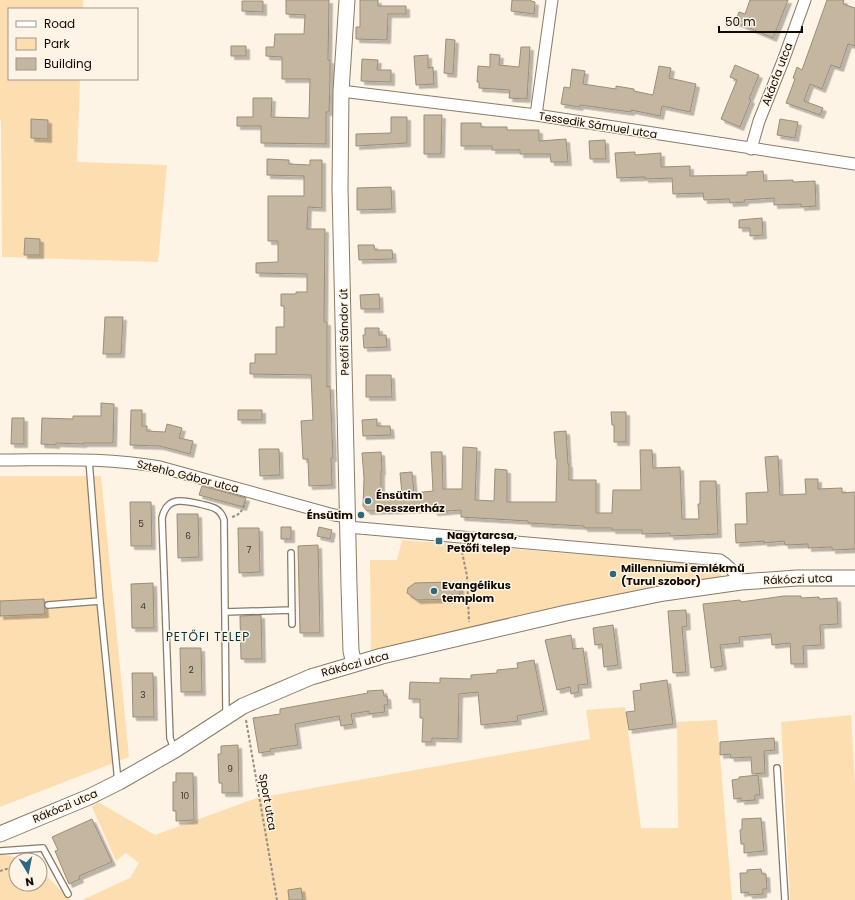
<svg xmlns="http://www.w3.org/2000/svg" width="855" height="900" font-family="Poppins,sans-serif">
  <defs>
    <filter id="shadow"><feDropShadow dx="3.5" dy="3.5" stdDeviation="0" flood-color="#0004"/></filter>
  </defs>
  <rect width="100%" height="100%" fill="#fdf4e5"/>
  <path fill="#fcdeb0" d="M0,0H83V9H9V79H80L77,162L167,165L158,262L2,257L1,120H0Z
    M0,476H101L129,757L0,807Z
    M402,540L712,565L720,571L722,577L660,586L514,617L371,651L370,560H397Z
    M625,707L641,828H678L677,722L717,720L732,900H82L130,878L139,863L126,853L116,861L92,807L98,802L155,835L257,798L590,739L586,710Z
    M851,715L855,786V900H790L781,722Z
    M0,854L30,860H16V884H40V869L70,900H0Z"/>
  <path fill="#c5b6a0" stroke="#9b8d77" filter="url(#shadow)" d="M286,0H329L328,60H330V79L329,112H326V144L261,143V126H237V117H253V98H272L271,117L309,118L310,79H282V57L266,56V47H274L275,34H304L305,15L286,14Z
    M360,0H378V6H406V14H388L387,40L356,39V27H360Z
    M512,0H531V1L535,2L534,14L511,11Z
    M750,0H788L773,38L735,22L739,12L745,14Z
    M827,0H844L843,4L855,8V46L848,44L840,68L831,65L822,89L810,84L804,101L823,108L820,115L786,103L795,79L793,78L797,67L802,70Z
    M242,1H263V12L242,11Z
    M446,39L455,40L453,74L444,73Z
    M231,46H246V56H231Z
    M521,47H530L527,99L509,98L510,90L479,88V82H477L478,66L490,67V54L500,55L499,65L519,67Z
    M428,55V68L433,67L434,84L416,85L414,56Z
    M362,59L378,60L377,70H391V82L361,81Z
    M735,65L759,75L749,99L751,100L740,127L721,119L737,80L730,77Z
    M659,66L671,68L669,78L696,84L690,112L662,106L660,116L631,110V112L580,105L579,107L561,104L564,87L570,88L572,69L585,71L583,84L616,89V86L634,89V91L653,95Z
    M424,115H442L441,154H424Z
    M391,117H407V143L356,146V134L391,133Z
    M31,119L48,120V139L31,138Z
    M780,119L798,122L795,138L777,135Z
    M461,123H481V127H507V130H539V141L566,139L568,162H551L550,154H520V150H492V146H461Z
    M605,140L606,159H590L589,141Z
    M635,152V155L661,153V167L690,166V176L747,175V172L763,171L764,181L793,180V182L815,181L816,206L801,207V204L774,205V198L744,200L745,202L730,203L729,199L704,200L703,193L673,194L672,178L645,179V177L617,178L615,153Z
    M267,159L289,160V164L310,165V160H322V208L308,207L307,229H325L324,322H327V387L330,386L333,458H331L332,485L309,486L308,459H303L301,421L313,420L311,375L250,374V363H255V354H276V327H284V306H281V294H296V292H307V274L256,273V263L278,262V241H268V196H304V176L267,175Z
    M391,187L392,209L357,210V188Z
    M762,218L763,235L750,236V228H739V220Z
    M25,238L40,239V255H24Z
    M358,245H374L375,250H392L393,259L359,260Z
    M379,294L380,309H361L360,295Z
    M105,317H123L121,354H103Z
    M365,328H379V335H386L387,347L364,348L363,335H365Z
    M366,375H391L392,397H366Z
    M101,403L114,404L113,443H84L83,444L56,443V445L41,444L42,418L73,419V416H101Z
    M131,410H142V426H147V431L165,432L167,424L182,428L179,438L193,441L190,454L160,446L130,445Z
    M238,410H262V420H238Z
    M611,412H626V442H614V425H612Z
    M12,418H24V444H11Z
    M377,419V426H390L391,435L363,436L362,420Z
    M566,431L568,464H569V480H596V513H612L613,490H641L640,450H652L653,468L680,467L682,519H699L698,504H700V481H716L718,534L670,536V533L642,534V530H612V528H584V526L528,523V521L461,517V510L434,512V509L367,511L363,506L364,478L362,453L381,452L382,471H381V494H402L400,473L412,472L414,493L433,491L431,452H442L443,489H462L463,447L477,448L475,500L494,501L495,469L507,470V502H556L557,459H556L554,432Z
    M259,449H279L280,475L260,476Z
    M778,456L780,495L806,494L805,479H818V489L842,488V493L855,492V549L832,550V547L808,548V544L785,545L784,541L764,543V541L736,543L735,524H747L746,493L768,492L765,457Z
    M202,486L246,498L243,507L199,495Z
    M130,502H151L152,546H131Z
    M177,514H198L199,557L178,558Z
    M281,527H291V539H281Z
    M319,527L332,530L330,539L317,536Z
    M238,528H259L260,572L239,573Z
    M318,545L320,633H300L298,546Z
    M451,582V586L460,585V595H452V599L417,600L407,593L408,588L415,583Z
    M153,583L154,628H132L131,584Z
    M784,596H801V598L819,597V599L837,598L838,624L820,625L821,645L803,646L804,664H791L790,643L772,645L771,634L739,637L740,643L720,645L723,666L711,668L703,604L740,600L741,602Z
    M44,599L45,614L0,616V601Z
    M686,610L687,626L682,627L686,672L673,673L668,611Z
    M261,615L262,659H241L240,616Z
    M613,625L618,665L604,667L602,644L595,645L593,628Z
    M571,635L573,649L583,648L588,684L578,685L579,692L571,694L570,687L557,690L545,640Z
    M180,648H201L202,692H181Z
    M534,660L544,711L517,716L518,721L481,725L478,692L459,694L458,739L432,738V742H422L423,718H420V699H409L410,682L440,683V678L471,679V675L497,673V670L518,668L517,663Z
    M132,673H153L154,717H133Z
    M667,680L673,724L629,730L626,712L635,711L633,691L641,690L640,684Z
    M383,690L384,696H387L388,705H384L385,712L369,714V711L351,714L353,724L341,726L339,716L295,724L298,745L270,749L271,751L259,753L253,718L280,714V709L368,693L367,691Z
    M774,738L775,750L764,751L765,773L752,774L751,757L731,758L730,754L720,755V742Z
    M238,745L239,793H222V783H219L218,754H221V746Z
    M176,773H193L194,820L176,821V811H173V782H176Z
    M758,775L760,795H755V800L741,801V798L734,799L732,780L739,779V777Z
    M761,818L764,851L744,853V844H741L740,830L742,829V819Z
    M92,819L112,862L79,876L80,879L69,884L55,851L58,850L52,837Z
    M761,869L762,874H766L767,889H763V894L749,895L748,892L741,893L740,873H747V870Z
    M301,888L303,900H289L288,890Z"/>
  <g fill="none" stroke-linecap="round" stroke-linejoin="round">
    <defs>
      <path id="lane" d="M89,460L100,601L118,782
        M291,553L292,624
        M48,605L100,601
        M225,612L292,610
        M174,749L170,738L162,518C167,496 183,500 200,504C211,507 220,507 224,520L226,714
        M777,768L785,900
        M0,851L43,848L68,894"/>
      <path id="street" d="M341,91L536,115L855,164
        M536,115L552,0
        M751,149L759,121L783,61L805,0
        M0,460C53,460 107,457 160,467L334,515L348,517
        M348,527L720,560C729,565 735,573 741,582"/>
      <path id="secondary" d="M347,0L341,91L340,188L349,586L351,651L354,664
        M0,834L89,797L119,782L175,750L243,706L311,677L382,656L566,613L664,593L741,582L797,578H855"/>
    </defs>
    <use href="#lane" stroke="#897b66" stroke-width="8"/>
    <use href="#street" stroke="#897b66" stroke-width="13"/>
    <use href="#secondary" stroke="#897b66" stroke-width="17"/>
    <path stroke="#948d82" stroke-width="2" stroke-dasharray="3 2" stroke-linecap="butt" d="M232,517C240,515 243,510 245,502
      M461,547L467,576L469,622
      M246,720L277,900
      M0,871L16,866"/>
    <use href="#lane" stroke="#fff" stroke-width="5.5"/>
    <use href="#street" stroke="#fff" stroke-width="11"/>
    <use href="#secondary" stroke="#fff" stroke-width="15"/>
  </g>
  <g fill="#2d6780" stroke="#fdf4e5" stroke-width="1.5">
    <circle cx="368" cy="501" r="4"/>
    <circle cx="361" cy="515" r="4"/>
    <rect x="435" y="537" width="8" height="8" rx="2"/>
    <circle cx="613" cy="574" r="4"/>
    <circle cx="434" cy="591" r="4"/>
  </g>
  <g text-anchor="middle" stroke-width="3" stroke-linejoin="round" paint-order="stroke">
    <g font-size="9" fill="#3c352b">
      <text x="141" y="527">5</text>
      <text x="188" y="539">6</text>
      <text x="249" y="553">7</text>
      <text x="143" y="609">4</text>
      <text x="191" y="673">2</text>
      <text x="143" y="698">3</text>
      <text x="230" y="772">9</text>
      <text x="185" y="799">10</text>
    </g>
    <g font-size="11" fill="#0f0a04" stroke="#fdf4e5">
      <text transform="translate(777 74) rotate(-69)" y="4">Akácfa utca</text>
      <text transform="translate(598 125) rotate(9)" y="4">Tessedik Sámuel utca</text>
      <text transform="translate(344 332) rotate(-91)" y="4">Petőfi Sándor út</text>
      <text transform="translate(188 476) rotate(14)" y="4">Sztehlo Gábor utca</text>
      <text transform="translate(798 579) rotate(-2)" y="4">Rákóczi utca</text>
      <text transform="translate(355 664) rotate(-15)" y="4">Rákóczi utca</text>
      <text transform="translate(268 802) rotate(80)" y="4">Sport utca</text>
      <text transform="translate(65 806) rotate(-23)" y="4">Rákóczi utca</text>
    </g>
    <g font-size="11" font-weight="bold" fill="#0f0a04" stroke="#fdf4e5" text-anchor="start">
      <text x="376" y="499">Énsütim<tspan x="376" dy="13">Desszertház</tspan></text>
      <text x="353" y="519" text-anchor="end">Énsütim</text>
      <text x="447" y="539">Nagytarcsa,<tspan x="447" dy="13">Petőfi telep</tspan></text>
      <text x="621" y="572">Millenniumi emlékmű<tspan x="621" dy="13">(Turul szobor)</tspan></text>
      <text x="442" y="589">Evangélikus<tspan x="442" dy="13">templom</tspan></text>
    </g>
    <g font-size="12" letter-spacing="1" fill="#003245" stroke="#fdf4e5">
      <text x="208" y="641">PETŐFI TELEP</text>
    </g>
  </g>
  <rect x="8" y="8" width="130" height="72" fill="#fdf4e5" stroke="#9e968b"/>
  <rect x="16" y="21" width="20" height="6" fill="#ffffff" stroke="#9e968b"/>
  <text x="44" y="28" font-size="12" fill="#0f0a04">Road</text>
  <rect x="16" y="38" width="20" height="12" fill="#fcdeb0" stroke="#9e968b"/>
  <text x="44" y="48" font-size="12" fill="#0f0a04">Park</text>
  <rect x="16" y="58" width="20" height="12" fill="#c5b6a0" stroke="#9e968b"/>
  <text x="44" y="68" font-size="12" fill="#0f0a04">Building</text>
  <g transform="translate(28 872) rotate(170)"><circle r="19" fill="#fdf4e5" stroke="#9e968b"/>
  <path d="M0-3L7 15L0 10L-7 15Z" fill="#2d6780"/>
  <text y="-6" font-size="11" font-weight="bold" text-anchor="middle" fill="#0f0a04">N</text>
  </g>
  <path d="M719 26v6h83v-6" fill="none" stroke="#0f0a04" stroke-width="2"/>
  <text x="725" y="26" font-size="12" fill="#0f0a04" stroke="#fdf4e5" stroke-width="3" paint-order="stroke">50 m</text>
</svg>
